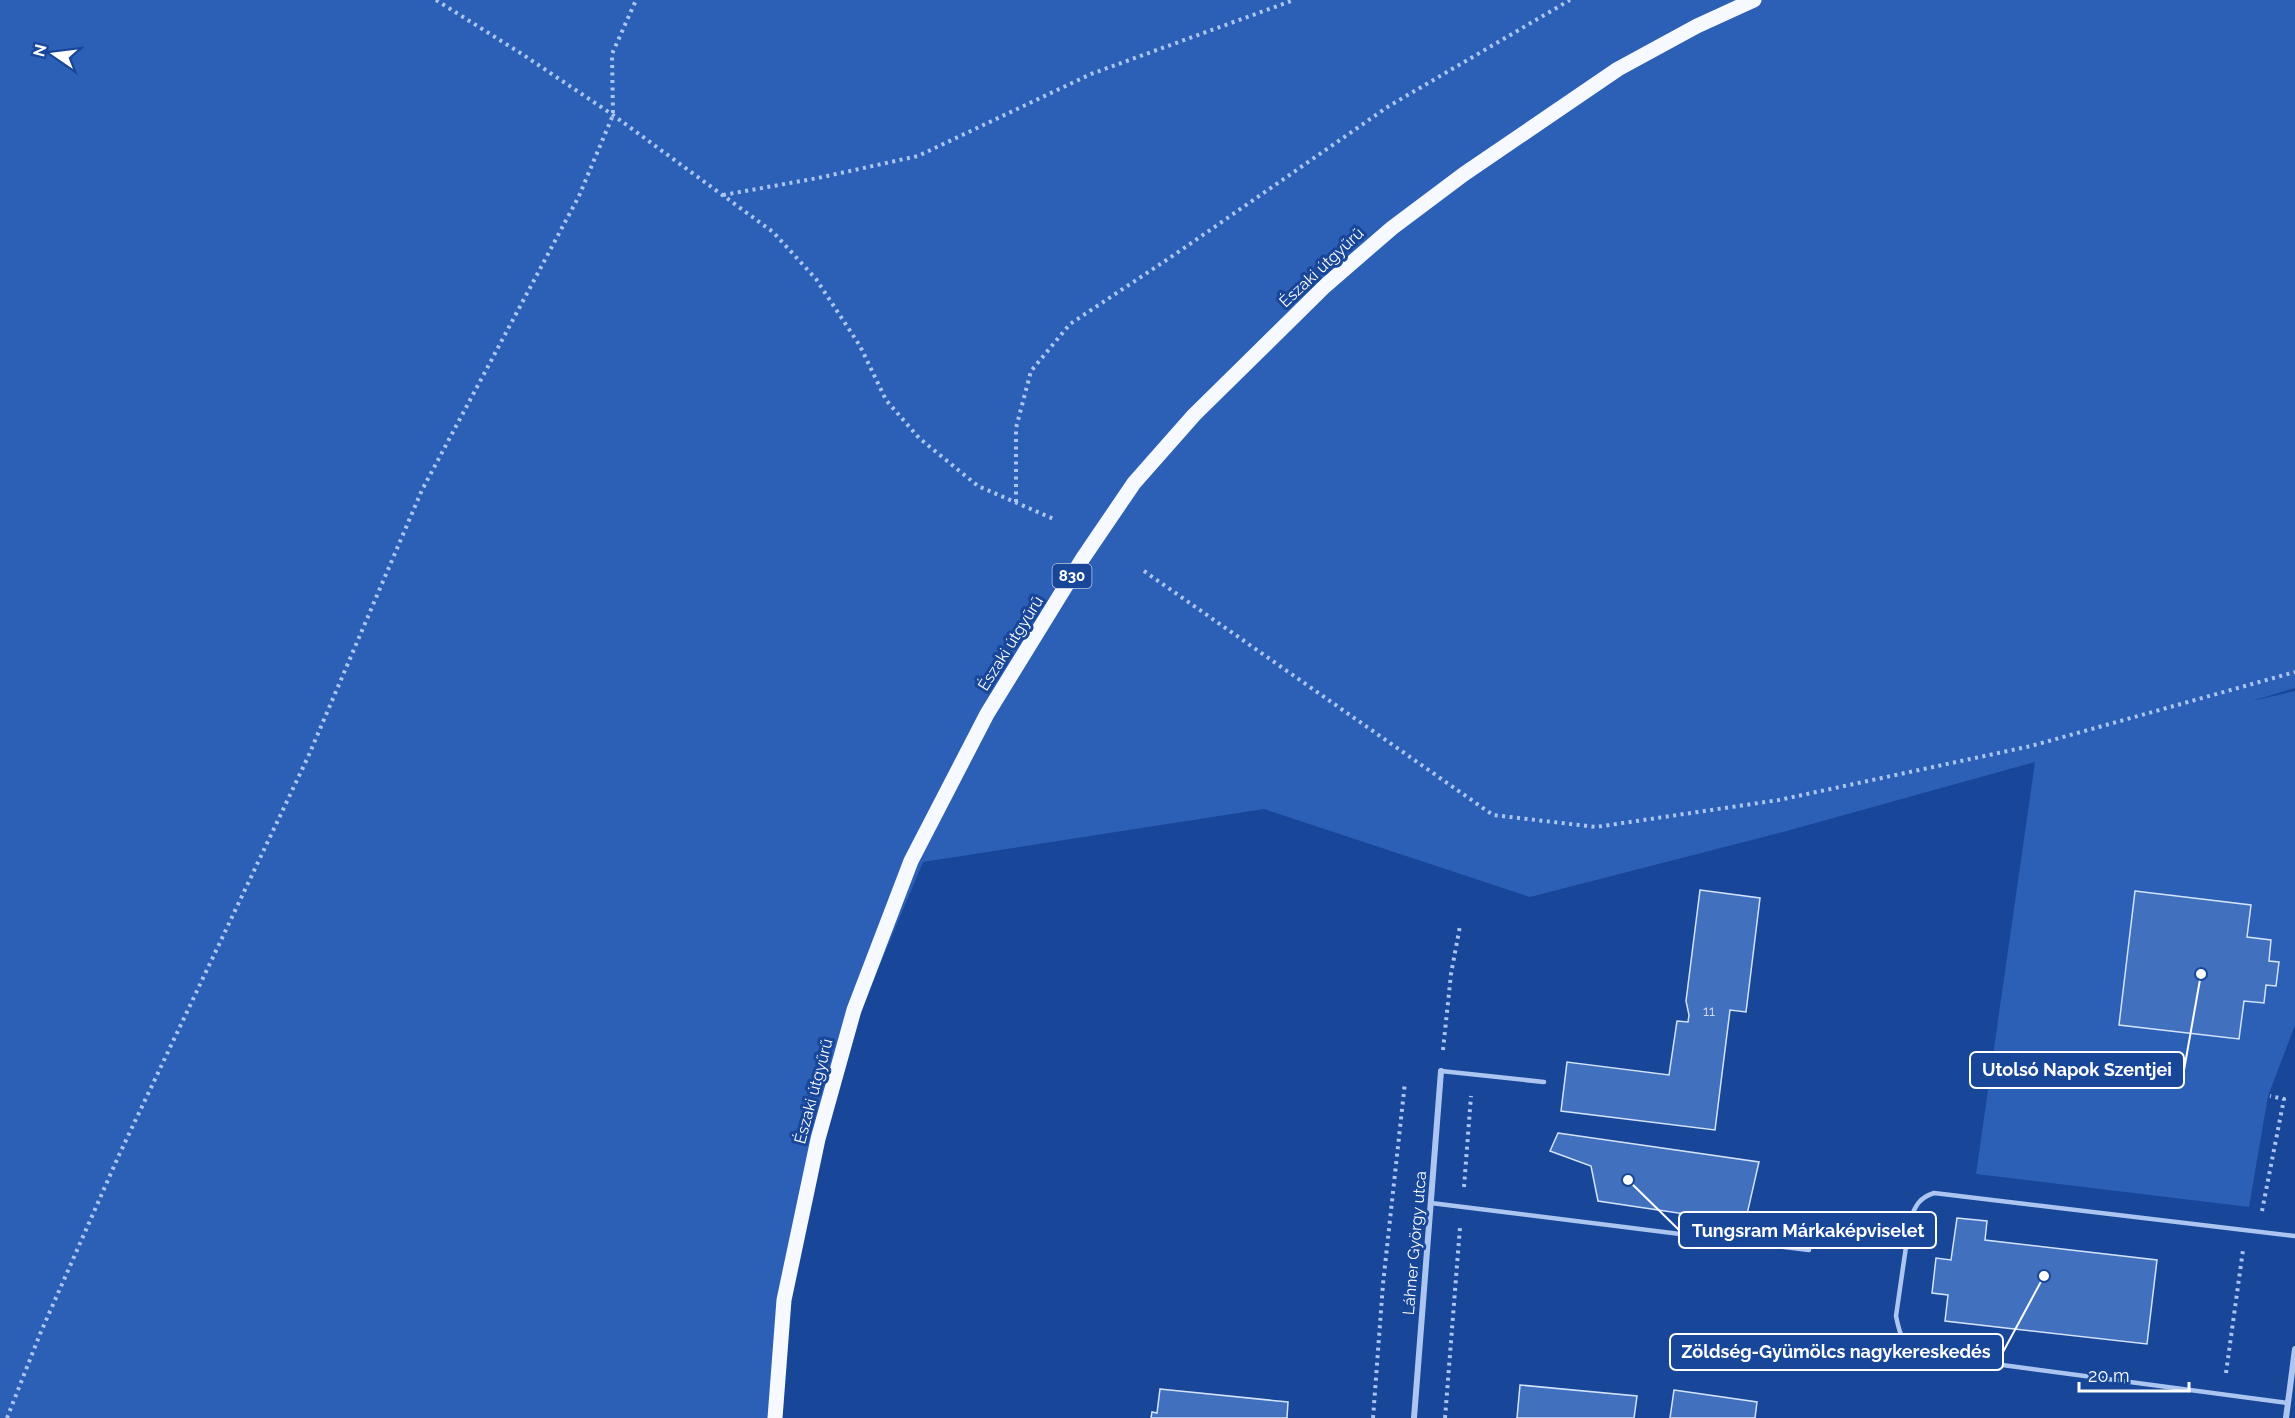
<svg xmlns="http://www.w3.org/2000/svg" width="2295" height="1418" font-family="Raleway,sans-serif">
  <rect width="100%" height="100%" fill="#184698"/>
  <path fill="#2c5fb6" d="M0,0H2295V688L2252,701L2295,691V1025L2268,1096L2249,1207L1976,1174L2035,762L1783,832L1530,897L1264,809L923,862L860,1012L822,1140L791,1301L779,1418H0Z"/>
  <path fill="#4170bf" stroke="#d3e3fc" stroke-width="1.5" d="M1700,890L1760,898L1746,1012L1730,1010L1715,1130L1561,1111L1567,1062L1669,1075L1677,1021L1688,1022L1689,1015L1686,1001Z
    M2135,891L2251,905L2247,937L2271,940L2269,961L2279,962L2276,986L2266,985L2264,1003L2244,1001L2239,1039L2119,1025Z
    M1558,1133L1759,1162L1745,1223L1598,1201L1591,1166L1550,1151Z
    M1957,1218L1987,1221L1985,1240L2157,1260L2147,1344L1945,1321L1948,1295L1932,1293L1936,1258L1951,1260Z
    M1520,1385L1637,1396L1634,1418H1517Z
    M1160,1389L1288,1402L1287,1418H1151L1152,1412L1157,1413Z
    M1674,1390L1757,1402L1755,1418H1670Z"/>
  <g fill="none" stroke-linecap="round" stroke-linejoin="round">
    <path stroke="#acc6f1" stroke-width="4" stroke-dasharray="3 4.5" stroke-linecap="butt" d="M436,0L522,54L613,115L773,232L816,279L860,346L886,400L919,438L978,486L1056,520
      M723,195L818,178L918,156L1091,74L1294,0
      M1016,502V428L1031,371L1070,324L1174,255L1389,106L1570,0
      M1144,571L1493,815L1596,827L1779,800L2031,746L2295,672
      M1443,1050L1451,974L1460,926
      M1464,1187L1471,1096
      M2262,1211L2284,1099L2270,1096
      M2226,1373L2243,1250
      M7,1418L40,1334L119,1155L308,757L422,490L579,196L613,115L612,54L636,0
      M1373,1418L1383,1284L1405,1082
      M1445,1418L1460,1227"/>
    <path stroke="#acc6f1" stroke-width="4.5" d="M1441,1071L1544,1082
      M1431,1203L1809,1250
      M2288,1403L1920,1354C1902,1343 1900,1336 1896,1316L1910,1219C1916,1205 1919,1198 1934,1193L2295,1236"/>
    <path stroke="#acc6f1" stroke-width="6" d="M1414,1418L1441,1071
      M2286,1418L2295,1349"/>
    <path stroke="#f6f9ff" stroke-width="15" d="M775,1418L784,1300L818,1139L854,1010L911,861L987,714L1083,558L1134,483L1194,415L1325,286L1392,228L1464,174L1618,69L1697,26L1754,0"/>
  </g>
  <g text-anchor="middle" stroke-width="6" stroke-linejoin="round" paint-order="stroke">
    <g font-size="14" fill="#d0dbef">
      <text x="1709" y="1016">11</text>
    </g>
    <rect fill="#184698" stroke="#bac8e0" stroke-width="1.5" x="1052.5" y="564" width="39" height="24" rx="4.5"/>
    <g font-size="15" font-weight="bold" fill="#fff">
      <text x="1072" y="581">830</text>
    </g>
    <g font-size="16" fill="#fff" stroke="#184698">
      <text transform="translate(1321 267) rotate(-43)" y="6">Északi útgyűrű</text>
      <text transform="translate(1010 643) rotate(-58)" y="6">Északi útgyűrű</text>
      <text transform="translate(813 1091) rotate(-75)" y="6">Északi útgyűrű</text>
      <text transform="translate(1414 1243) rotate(-85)" y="6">Láhner György utca</text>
    </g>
  </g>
  <path fill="none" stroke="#fff" stroke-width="2" d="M2201 974L2184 1070M1628 1180L1679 1230M2044 1276L2003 1352"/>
  <g fill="#fff" stroke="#184698" stroke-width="2">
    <circle cx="2201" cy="974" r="6"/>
    <circle cx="1628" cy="1180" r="6"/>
    <circle cx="2044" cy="1276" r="6"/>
  </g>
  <g fill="#184698" stroke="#fff" stroke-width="2">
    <rect x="1970" y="1052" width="214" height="36" rx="6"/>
    <rect x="1679" y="1212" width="257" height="36" rx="6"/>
    <rect x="1670" y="1334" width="333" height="36" rx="6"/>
  </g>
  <g font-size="18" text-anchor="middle" font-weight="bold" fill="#fff">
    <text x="2077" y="1076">Utolsó Napok Szentjei</text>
    <text x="1808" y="1237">Tungsram Márkaképviselet</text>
    <text x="1836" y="1358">Zöldség-Gyümölcs nagykereskedés</text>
  </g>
  <g transform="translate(54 54) rotate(284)" stroke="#184698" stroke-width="4.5" paint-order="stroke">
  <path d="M0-4.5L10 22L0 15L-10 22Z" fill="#ffffff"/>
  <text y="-9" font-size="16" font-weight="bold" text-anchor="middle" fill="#ffffff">N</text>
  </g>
  <path d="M2079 1382v9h110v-9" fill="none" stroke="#ffffff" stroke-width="3"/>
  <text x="2088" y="1382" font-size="18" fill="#ffffff" stroke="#184698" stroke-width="4.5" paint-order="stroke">20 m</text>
</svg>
